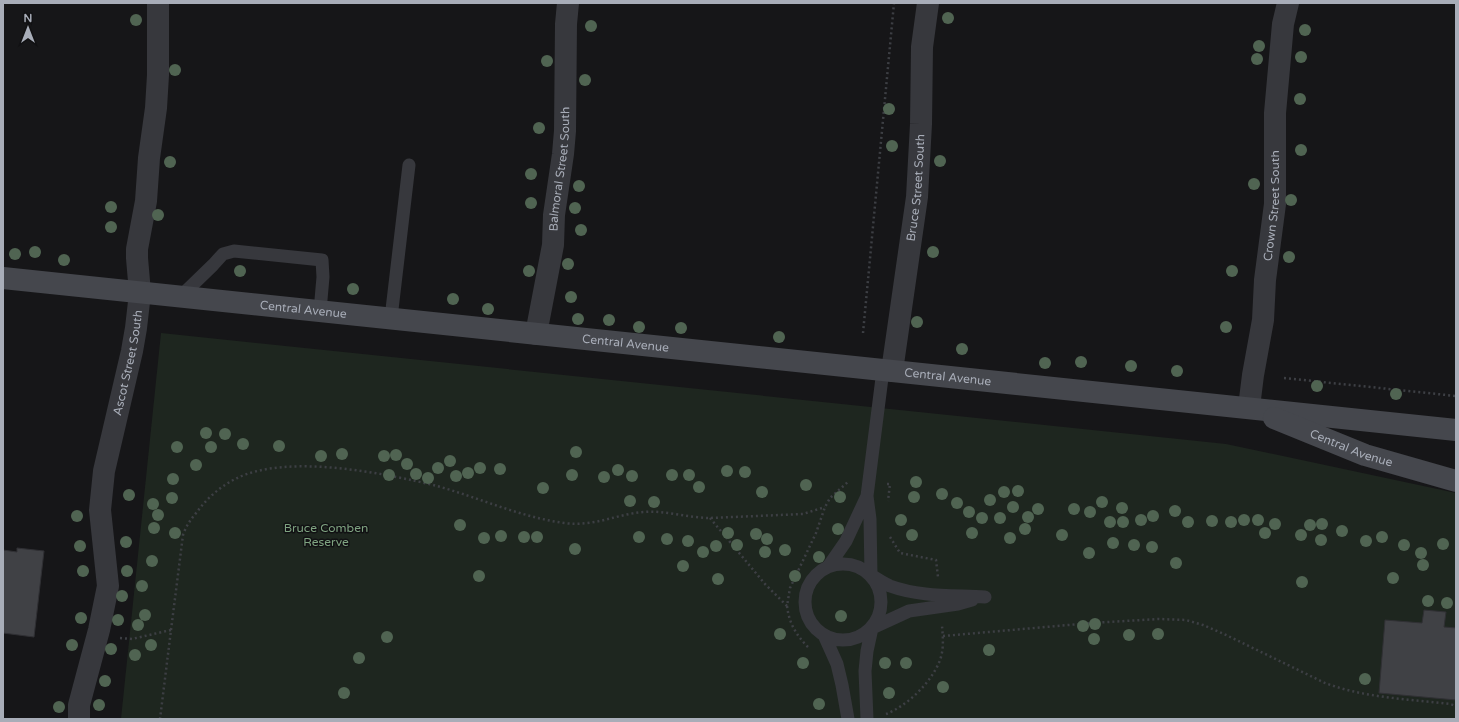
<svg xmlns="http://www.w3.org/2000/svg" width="1459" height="722" font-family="'Varela Round',sans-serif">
  <rect width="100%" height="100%" fill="#161618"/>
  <path fill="#1e261f" d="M161,333L1226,444L1456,493V719H121Z"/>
  <path fill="#404145" stroke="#303034" d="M17,548L44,551L34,637L3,633V550L17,552Z
    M1424,610L1446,612L1444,627L1456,628V700L1379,693L1385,620L1422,623Z"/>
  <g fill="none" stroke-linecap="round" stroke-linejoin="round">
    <path stroke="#3d3f44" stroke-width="2.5" stroke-dasharray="2 3" stroke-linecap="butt" d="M863,333L894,3
      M1284,378L1456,396
      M887,484H890L888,501
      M710,518L765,584L787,606L790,588L816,533L825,507L830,498L849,481
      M890,537L900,553L936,560L938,577
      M787,606C789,623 796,635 808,647
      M171,630L183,535C186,526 191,519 197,512C207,498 220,487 235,479C286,453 384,473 437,486C480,498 520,517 564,523C595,527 616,514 644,512C664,510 689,518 710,518L803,514L825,507
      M943,636L1091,623L1159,619L1186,620L1203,625L1224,634L1325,683C1365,698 1408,699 1450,704L1456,706
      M120,638L132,639L171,630L160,719
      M886,714C907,706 932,682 940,660C944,649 943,637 942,626"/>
    <path stroke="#37383d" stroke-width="13" d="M180,297L213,265L223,254L234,251L322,260L323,277L320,311
      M391,318L409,165
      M883,370L867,496L870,519L871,575C877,579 883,583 890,586C920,597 953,595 985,597
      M805 602a38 38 0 1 1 76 0a38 38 0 1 1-76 0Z
      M828,567L846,541L867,496
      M824,635L837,664L842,685L848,719
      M867,719L865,671L867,651L872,628L909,611L958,604L972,600"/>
    <g stroke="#37383d" stroke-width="22">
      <path id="s1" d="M536,334L553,245L554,215L563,154L565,131L566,24L568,3"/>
      <path id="s2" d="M892,371L917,197L921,124L922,47L928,3"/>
      <path id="s3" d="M1249,407L1253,375L1263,320L1265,280L1275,204V113L1283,24L1288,3"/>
      <path id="s4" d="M79,719V705L99,630L108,586L100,510L104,471L132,351L136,328L140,293L137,258V249L146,201L149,158L156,108L158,75V3"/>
    </g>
    <g stroke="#45474d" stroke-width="22">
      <path id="s5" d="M3,278L1456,430"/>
      <path id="s6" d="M1274,418L1365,455L1456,481"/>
    </g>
  </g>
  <g fill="#506452">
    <circle cx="948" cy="18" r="6"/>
    <circle cx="136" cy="20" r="6"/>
    <circle cx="591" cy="26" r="6"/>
    <circle cx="1305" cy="30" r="6"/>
    <circle cx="1259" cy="46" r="6"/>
    <circle cx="1301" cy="57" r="6"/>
    <circle cx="1257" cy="59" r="6"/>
    <circle cx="547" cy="61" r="6"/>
    <circle cx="175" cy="70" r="6"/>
    <circle cx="585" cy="80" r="6"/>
    <circle cx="1300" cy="99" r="6"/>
    <circle cx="889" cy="109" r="6"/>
    <circle cx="539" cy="128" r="6"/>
    <circle cx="892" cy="146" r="6"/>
    <circle cx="1301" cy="150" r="6"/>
    <circle cx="940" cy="161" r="6"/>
    <circle cx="170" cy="162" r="6"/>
    <circle cx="531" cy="174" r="6"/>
    <circle cx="1254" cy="184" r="6"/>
    <circle cx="579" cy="186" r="6"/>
    <circle cx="1291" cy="200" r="6"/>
    <circle cx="531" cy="203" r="6"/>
    <circle cx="111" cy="207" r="6"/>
    <circle cx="575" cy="208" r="6"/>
    <circle cx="158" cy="215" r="6"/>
    <circle cx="111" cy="227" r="6"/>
    <circle cx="581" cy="230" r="6"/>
    <circle cx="35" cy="252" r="6"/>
    <circle cx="933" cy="252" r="6"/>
    <circle cx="15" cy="254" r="6"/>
    <circle cx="1289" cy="257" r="6"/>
    <circle cx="64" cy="260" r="6"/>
    <circle cx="568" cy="264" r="6"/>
    <circle cx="240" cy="271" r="6"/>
    <circle cx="529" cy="271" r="6"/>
    <circle cx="1232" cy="271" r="6"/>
    <circle cx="353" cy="289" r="6"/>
    <circle cx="571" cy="297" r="6"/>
    <circle cx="453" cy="299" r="6"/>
    <circle cx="488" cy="309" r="6"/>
    <circle cx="578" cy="319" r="6"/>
    <circle cx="609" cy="320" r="6"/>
    <circle cx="917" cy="322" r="6"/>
    <circle cx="639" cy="327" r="6"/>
    <circle cx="1226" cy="327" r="6"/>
    <circle cx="681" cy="328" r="6"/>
    <circle cx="779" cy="337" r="6"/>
    <circle cx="962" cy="349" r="6"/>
    <circle cx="1081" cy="362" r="6"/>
    <circle cx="1045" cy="363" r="6"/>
    <circle cx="1131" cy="366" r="6"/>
    <circle cx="1177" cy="371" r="6"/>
    <circle cx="1317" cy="386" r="6"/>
    <circle cx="1396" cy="394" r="6"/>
    <circle cx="206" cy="433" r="6"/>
    <circle cx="225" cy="434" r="6"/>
    <circle cx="243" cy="444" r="6"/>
    <circle cx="279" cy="446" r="6"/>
    <circle cx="177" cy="447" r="6"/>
    <circle cx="211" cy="447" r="6"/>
    <circle cx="576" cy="452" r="6"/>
    <circle cx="342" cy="454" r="6"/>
    <circle cx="396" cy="455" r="6"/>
    <circle cx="321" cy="456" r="6"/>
    <circle cx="384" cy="456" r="6"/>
    <circle cx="450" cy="461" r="6"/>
    <circle cx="407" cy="464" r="6"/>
    <circle cx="196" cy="465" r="6"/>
    <circle cx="438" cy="468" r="6"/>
    <circle cx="480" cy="468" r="6"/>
    <circle cx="500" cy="469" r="6"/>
    <circle cx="618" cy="470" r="6"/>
    <circle cx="727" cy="471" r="6"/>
    <circle cx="745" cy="472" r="6"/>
    <circle cx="468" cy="473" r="6"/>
    <circle cx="416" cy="474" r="6"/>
    <circle cx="389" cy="475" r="6"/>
    <circle cx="572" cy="475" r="6"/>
    <circle cx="672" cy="475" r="6"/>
    <circle cx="689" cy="475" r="6"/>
    <circle cx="456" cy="476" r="6"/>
    <circle cx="632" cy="476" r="6"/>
    <circle cx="604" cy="477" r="6"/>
    <circle cx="428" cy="478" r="6"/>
    <circle cx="173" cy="479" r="6"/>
    <circle cx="916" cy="482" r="6"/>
    <circle cx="806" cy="485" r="6"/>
    <circle cx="699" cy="487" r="6"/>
    <circle cx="543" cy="488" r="6"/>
    <circle cx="1018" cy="491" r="6"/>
    <circle cx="762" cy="492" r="6"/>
    <circle cx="1004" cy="492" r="6"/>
    <circle cx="942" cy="494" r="6"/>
    <circle cx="129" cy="495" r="6"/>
    <circle cx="840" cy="497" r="6"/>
    <circle cx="914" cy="497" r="6"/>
    <circle cx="172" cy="498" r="6"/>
    <circle cx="990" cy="500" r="6"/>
    <circle cx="630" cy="501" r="6"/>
    <circle cx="654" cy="502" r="6"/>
    <circle cx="1102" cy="502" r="6"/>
    <circle cx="957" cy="503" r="6"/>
    <circle cx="153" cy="504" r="6"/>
    <circle cx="1013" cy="507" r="6"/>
    <circle cx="1122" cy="508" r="6"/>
    <circle cx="1038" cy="509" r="6"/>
    <circle cx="1074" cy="509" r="6"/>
    <circle cx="1175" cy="511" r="6"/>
    <circle cx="969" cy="512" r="6"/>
    <circle cx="1090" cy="512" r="6"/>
    <circle cx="158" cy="515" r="6"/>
    <circle cx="77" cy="516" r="6"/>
    <circle cx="1153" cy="516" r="6"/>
    <circle cx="1028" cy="517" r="6"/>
    <circle cx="982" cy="518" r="6"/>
    <circle cx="1000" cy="518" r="6"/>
    <circle cx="901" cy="520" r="6"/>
    <circle cx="1141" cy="520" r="6"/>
    <circle cx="1244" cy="520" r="6"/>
    <circle cx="1258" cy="520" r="6"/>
    <circle cx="1212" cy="521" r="6"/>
    <circle cx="1110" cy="522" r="6"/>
    <circle cx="1123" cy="522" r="6"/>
    <circle cx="1188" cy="522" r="6"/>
    <circle cx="1231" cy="522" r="6"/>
    <circle cx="1275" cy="524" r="6"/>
    <circle cx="1322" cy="524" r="6"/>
    <circle cx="460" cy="525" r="6"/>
    <circle cx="1310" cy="525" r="6"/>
    <circle cx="154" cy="528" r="6"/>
    <circle cx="838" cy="529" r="6"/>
    <circle cx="1025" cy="529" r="6"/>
    <circle cx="1342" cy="531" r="6"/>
    <circle cx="175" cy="533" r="6"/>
    <circle cx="728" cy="533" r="6"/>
    <circle cx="972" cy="533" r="6"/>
    <circle cx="1265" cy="533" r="6"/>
    <circle cx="756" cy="534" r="6"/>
    <circle cx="912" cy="535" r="6"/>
    <circle cx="1062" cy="535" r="6"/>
    <circle cx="1301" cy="535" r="6"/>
    <circle cx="501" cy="536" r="6"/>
    <circle cx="524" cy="537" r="6"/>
    <circle cx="537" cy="537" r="6"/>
    <circle cx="639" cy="537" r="6"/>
    <circle cx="1382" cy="537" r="6"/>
    <circle cx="484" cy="538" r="6"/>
    <circle cx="1010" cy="538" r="6"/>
    <circle cx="667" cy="539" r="6"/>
    <circle cx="767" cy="539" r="6"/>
    <circle cx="1321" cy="540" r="6"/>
    <circle cx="688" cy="541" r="6"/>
    <circle cx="1366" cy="541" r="6"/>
    <circle cx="126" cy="542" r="6"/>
    <circle cx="1113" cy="543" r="6"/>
    <circle cx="1443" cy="544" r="6"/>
    <circle cx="737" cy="545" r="6"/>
    <circle cx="1134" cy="545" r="6"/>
    <circle cx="1404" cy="545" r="6"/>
    <circle cx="80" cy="546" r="6"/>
    <circle cx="716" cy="546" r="6"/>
    <circle cx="1152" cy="547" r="6"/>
    <circle cx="575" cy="549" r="6"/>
    <circle cx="785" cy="550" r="6"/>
    <circle cx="703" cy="552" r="6"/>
    <circle cx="765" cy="552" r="6"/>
    <circle cx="1089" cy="553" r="6"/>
    <circle cx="1421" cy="553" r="6"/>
    <circle cx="819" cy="557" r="6"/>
    <circle cx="152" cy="561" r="6"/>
    <circle cx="1176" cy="563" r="6"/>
    <circle cx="1423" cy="565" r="6"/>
    <circle cx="683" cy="566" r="6"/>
    <circle cx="83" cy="571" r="6"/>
    <circle cx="127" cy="571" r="6"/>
    <circle cx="479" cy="576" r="6"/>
    <circle cx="795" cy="576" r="6"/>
    <circle cx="1393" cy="578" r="6"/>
    <circle cx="718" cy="579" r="6"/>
    <circle cx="1302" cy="582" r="6"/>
    <circle cx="142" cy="586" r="6"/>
    <circle cx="122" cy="596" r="6"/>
    <circle cx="1428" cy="601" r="6"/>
    <circle cx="1447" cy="603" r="6"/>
    <circle cx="145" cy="615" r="6"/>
    <circle cx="841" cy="616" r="6"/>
    <circle cx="81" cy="618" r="6"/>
    <circle cx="118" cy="620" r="6"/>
    <circle cx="1095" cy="624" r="6"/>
    <circle cx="138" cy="625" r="6"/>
    <circle cx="1083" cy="626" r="6"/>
    <circle cx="780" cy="634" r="6"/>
    <circle cx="1158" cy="634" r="6"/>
    <circle cx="1129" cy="635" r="6"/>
    <circle cx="387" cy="637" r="6"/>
    <circle cx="1094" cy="639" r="6"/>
    <circle cx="72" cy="645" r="6"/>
    <circle cx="151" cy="645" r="6"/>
    <circle cx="111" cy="649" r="6"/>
    <circle cx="989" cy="650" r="6"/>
    <circle cx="135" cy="655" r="6"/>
    <circle cx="359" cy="658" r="6"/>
    <circle cx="803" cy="663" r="6"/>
    <circle cx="885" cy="663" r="6"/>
    <circle cx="906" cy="663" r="6"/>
    <circle cx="1365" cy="679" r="6"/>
    <circle cx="105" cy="681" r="6"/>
    <circle cx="943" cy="687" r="6"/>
    <circle cx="344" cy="693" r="6"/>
    <circle cx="889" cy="693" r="6"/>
    <circle cx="819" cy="704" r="6"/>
    <circle cx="99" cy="705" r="6"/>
    <circle cx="59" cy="707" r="6"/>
  </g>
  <g text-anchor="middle" stroke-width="3" stroke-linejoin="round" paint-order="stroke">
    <g font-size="12" fill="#a8adb8" stroke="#111113">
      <text dy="4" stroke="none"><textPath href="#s1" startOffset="167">Balmoral Street South</textPath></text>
      <text dy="4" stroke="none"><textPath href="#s2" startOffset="185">Bruce Street South</textPath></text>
      <text dy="4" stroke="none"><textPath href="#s3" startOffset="203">Crown Street South</textPath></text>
      <text dy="4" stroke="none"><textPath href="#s5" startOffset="302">Central Avenue</textPath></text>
      <text dy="4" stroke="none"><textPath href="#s5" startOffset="626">Central Avenue</textPath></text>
      <text dy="4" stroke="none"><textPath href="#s4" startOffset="363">Ascot Street South</textPath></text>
      <text dy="4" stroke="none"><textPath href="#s5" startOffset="950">Central Avenue</textPath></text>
      <text dy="4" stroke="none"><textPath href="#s6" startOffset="83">Central Avenue</textPath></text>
    </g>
    <g font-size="12" fill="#7fa381" stroke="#111113">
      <text x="326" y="532">Bruce Comben<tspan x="326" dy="14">Reserve</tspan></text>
    </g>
  </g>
  <rect width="1459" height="722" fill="none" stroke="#a8adb8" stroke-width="8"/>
  <g transform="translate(28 28)" stroke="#111113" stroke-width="3" paint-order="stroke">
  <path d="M0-3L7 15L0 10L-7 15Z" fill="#a8adb8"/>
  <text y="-6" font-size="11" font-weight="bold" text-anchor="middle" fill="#a8adb8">N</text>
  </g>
</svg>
